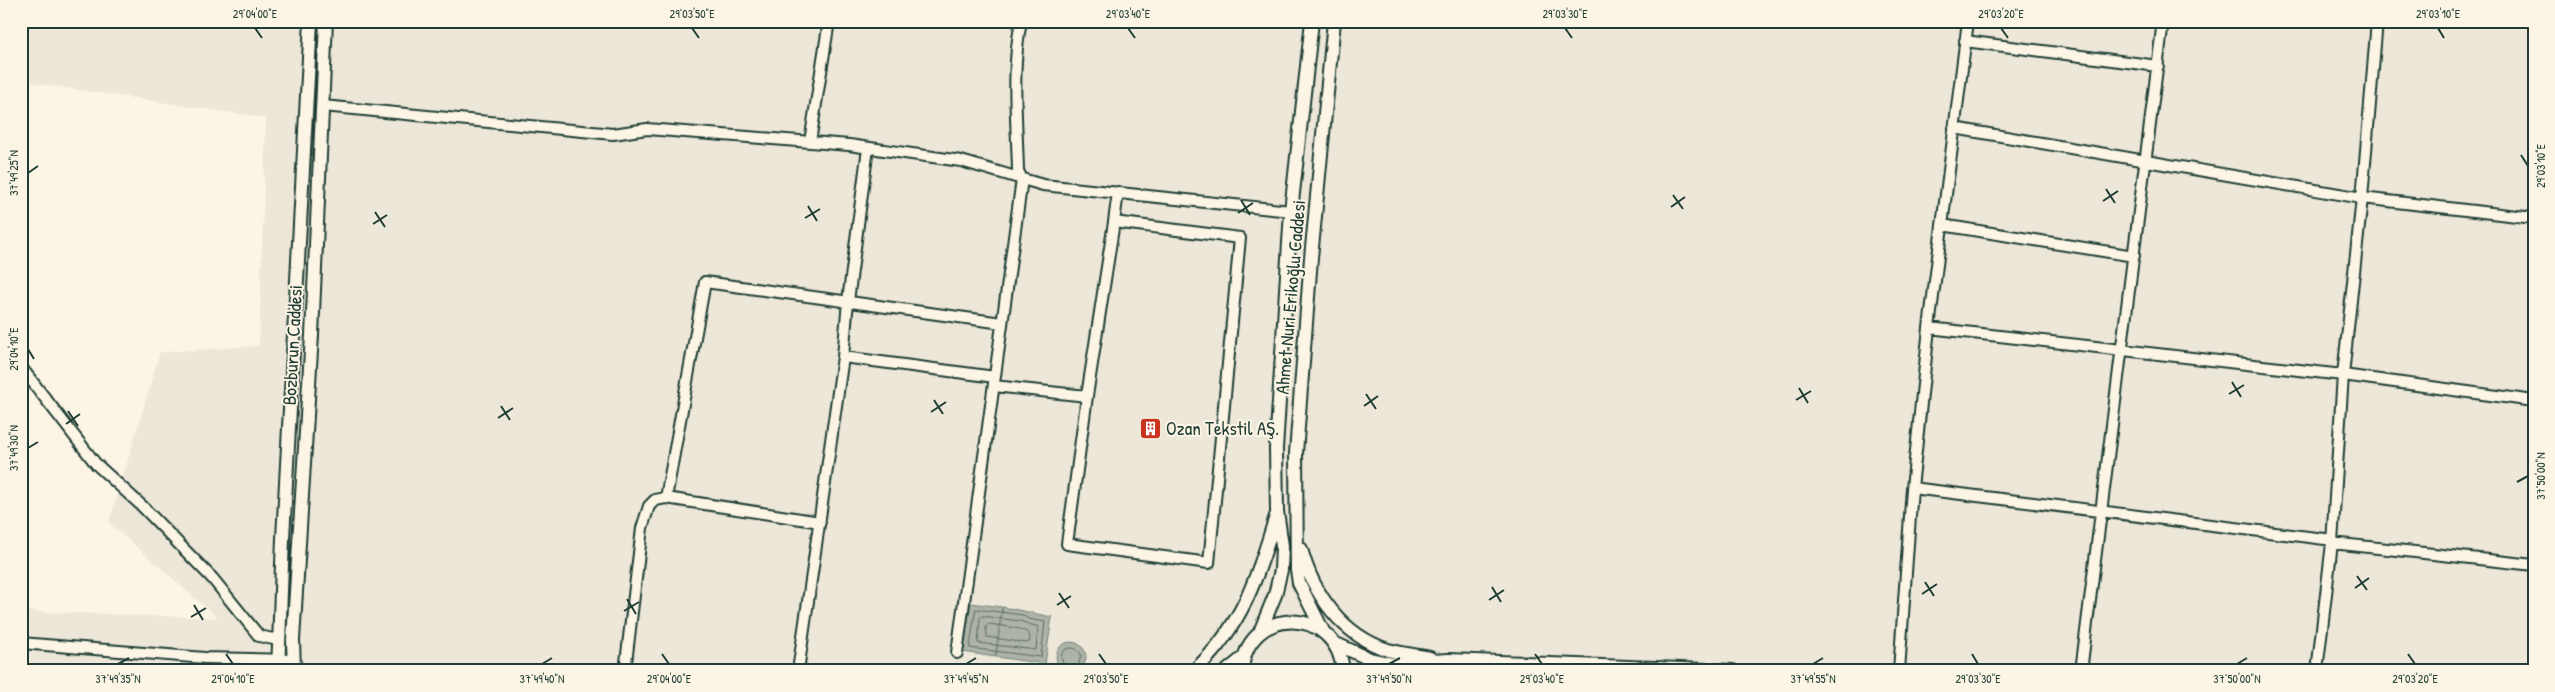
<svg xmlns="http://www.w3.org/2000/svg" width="2555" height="692" font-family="'Patrick Hand',sans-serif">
  <rect width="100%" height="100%" fill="#fcf5e5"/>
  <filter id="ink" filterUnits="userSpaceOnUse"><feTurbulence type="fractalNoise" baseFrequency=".02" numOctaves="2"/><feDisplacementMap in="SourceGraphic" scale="10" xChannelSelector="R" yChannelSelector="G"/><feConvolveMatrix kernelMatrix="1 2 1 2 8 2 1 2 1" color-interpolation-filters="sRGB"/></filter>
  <g filter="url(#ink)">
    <path fill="#ece7d8" d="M21,21H2534V671H21V611L218,618L109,523L160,352L259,346L266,118L21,81Z"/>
    <path fill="#aeb3a7" stroke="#758479" d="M971,603L1002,607L995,657L963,652Z
      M1003,607L1052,617L1045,664L996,657Z
      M1056 657a15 15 0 1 1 30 0a15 15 0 1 1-30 0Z"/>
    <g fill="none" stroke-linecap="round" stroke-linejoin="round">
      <path stroke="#586c62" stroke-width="1" d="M976,609L1023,615L1028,619L1045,622L1041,657L970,648Z
        M982,616L1020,621L1038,627L1036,650L978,643L980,618Z
        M989,624L1017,628L1029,633L1030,641L1027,643L987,637L986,627Z
        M1065,671L1061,656C1065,646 1076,645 1081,655L1077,671"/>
      <defs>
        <path id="minor" d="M1965,41L2158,66
          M323,106L613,134L647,129L849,145L961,161L1043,185L1291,211
          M1954,128L2362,198L2534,218
          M810,142L829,21
          M1114,222L1240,238L1209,563L1067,544L1087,396Z
          M1114,222L1118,192
          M1942,225L2134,256
          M1929,328L2343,375L2534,401
          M843,357L848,301L868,148
          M21,367L96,464L142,506L213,579L259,636L278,640
          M994,386L1087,396
          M1912,488L2333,540
          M666,498L705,282L1002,323
          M2332,543L2534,565
          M21,643L205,658L294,660
          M957,653L1022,179L1018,171C1017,121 1011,70 1021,21
          M625,671L642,528L649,506L655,500L666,498L820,522
          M798,671L843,357L995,377
          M1899,671L1912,488L1929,328L1968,21
          M2081,671L2163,21
          M2317,671L2332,543L2343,375L2362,198L2377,21"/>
        <path id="major" d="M1301,549C1313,594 1342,635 1388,650C1402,654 1417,655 1430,658
          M1323,631L1299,583L1297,570L1296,453L1311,258L1334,21
          M1260,632L1275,595L1281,570L1282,546L1277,511L1276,449L1291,211L1312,21
          M1334,643L1370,659L1392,664L1448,660L1733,671
          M278,671L283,538L311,21
          M294,671L293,640L312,335L326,21
          M1194,671C1242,627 1258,576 1276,516
          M1227,671L1243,658
          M1242,671C1246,605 1337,605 1343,671"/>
      </defs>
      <use href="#minor" stroke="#1f3d34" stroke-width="14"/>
      <use href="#major" stroke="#1f3d34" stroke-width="16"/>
      <use href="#minor" stroke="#fcf5e5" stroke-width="10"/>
      <use href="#major" stroke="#fcf5e5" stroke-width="12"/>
    </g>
  </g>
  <path fill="none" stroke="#1f3d34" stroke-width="2" d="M255,28L262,38M692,28L699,38M1128,28L1135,38M1565,28L1572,38M2001,28L2008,38M2438,28L2444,38M2521,155L2528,166M28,173L38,166M2106,189L2115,203M1673,195L1683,209M1241,200L1250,215M2103,201L2118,191M808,206L817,221M1671,207L1685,197M375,212L385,227M1238,213L1253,203M805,218L820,209M373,224L387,215M28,349L34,359M2232,382L2241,397M1799,388L1808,403M1366,394L1376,409M2229,394L2244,385M934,400L943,414M1796,400L1811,391M501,406L510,420M1364,406L1378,396M68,411L78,426M931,412L946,402M498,418L513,408M66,424L80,414M28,448L38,442M2517,482L2528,476M2357,576L2367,590M1925,582L1934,596M1492,587L1501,602M2355,588L2369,578M1059,593L1069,608M1922,594L1937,584M627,599L636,614M1489,600L1504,590M194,605L203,620M1057,605L1071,596M624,611L639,602M191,617L206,608M226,654L233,664M662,654L669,664M1099,654L1106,664M1535,654L1542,664M1972,654L1978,664M2408,654L2415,664M118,664L129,658M542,664L552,658M966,664L976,658M1389,664L1400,658M1813,664L1823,658M2237,664L2247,658"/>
  <defs>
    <symbol id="building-square" viewBox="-11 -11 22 22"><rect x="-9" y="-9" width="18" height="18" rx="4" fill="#c8321e" stroke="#fcf5e5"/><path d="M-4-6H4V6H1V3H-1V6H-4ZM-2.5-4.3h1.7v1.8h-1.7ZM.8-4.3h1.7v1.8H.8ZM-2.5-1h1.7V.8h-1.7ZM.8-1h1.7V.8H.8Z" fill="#fff"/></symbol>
  </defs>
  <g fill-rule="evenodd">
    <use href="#building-square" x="1138" y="416" width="25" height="25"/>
  </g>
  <g text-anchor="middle" stroke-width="4" stroke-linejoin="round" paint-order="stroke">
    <g font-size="19" fill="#1f3d34" stroke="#fcf5e5">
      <text transform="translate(1290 297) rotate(-85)" y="7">Ahmet Nuri Erikoğlu Caddesi</text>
      <text transform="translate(292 345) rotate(-87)" y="7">Bozburun Caddesi</text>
    </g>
    <g font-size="19" fill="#1f3d34" stroke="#fcf5e5" text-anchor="start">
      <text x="1166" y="435">Ozan Tekstil AŞ.</text>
    </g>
  </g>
  <rect width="2555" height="692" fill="none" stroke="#fcf5e5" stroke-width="55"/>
  <rect x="28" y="28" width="2500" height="636" fill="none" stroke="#1f3d34" stroke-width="2"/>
  <g font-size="12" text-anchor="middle" fill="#1f3d34">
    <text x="255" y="18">29°04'00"E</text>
    <text x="692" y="18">29°03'50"E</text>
    <text x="1128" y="18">29°03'40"E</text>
    <text x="1565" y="18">29°03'30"E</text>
    <text x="2001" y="18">29°03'20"E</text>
    <text x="2438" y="18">29°03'10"E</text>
    <text transform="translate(2541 166) rotate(-90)" y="4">29°03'10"E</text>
    <text transform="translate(14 173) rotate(-90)" y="4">37°49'25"N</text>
    <text transform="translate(14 349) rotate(-90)" y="4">29°04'10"E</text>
    <text transform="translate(14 448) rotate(-90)" y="4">37°49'30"N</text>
    <text transform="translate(2541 476) rotate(-90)" y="4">37°50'00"N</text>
    <text x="118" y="683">37°49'35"N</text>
    <text x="233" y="683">29°04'10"E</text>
    <text x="542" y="683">37°49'40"N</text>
    <text x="669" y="683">29°04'00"E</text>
    <text x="966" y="683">37°49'45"N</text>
    <text x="1106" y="683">29°03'50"E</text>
    <text x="1389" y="683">37°49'50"N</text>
    <text x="1542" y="683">29°03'40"E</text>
    <text x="1813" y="683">37°49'55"N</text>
    <text x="1978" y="683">29°03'30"E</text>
    <text x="2237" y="683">37°50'00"N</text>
    <text x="2415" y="683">29°03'20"E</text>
  </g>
</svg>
